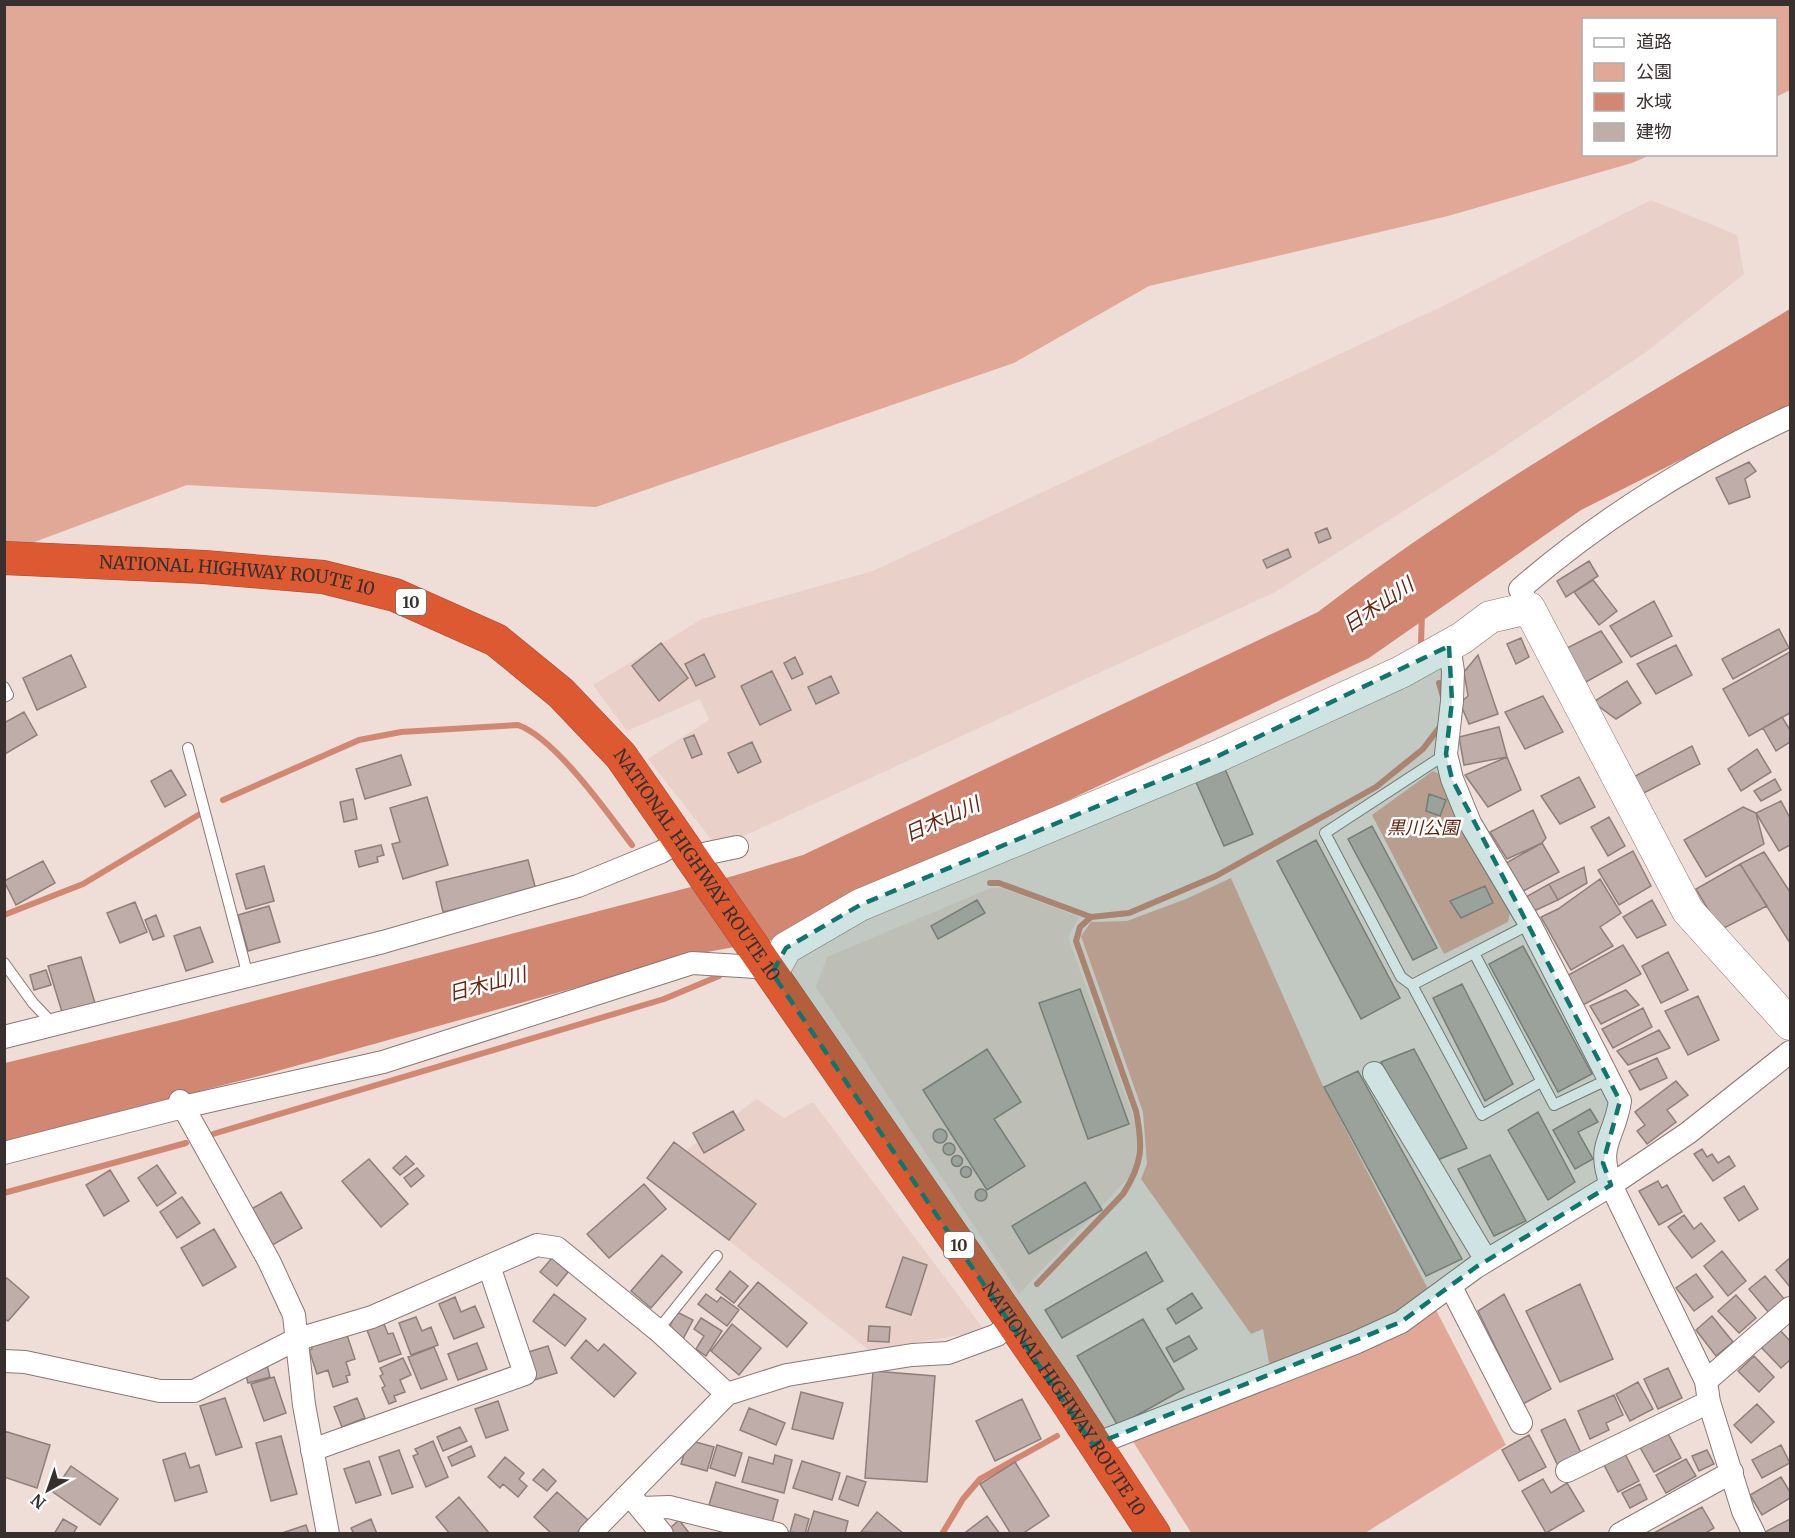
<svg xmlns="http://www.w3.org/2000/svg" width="1795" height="1538" font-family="Merriweather,'Noto Sans JP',serif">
  <rect width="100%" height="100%" fill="#efddd8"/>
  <path fill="#e9d0c8" d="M1651,200L1737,235L1744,274L1646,352L1489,457L1275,592L718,848L648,759L709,720L700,699L627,731L593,685L702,619L873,571L1443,306Z
    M991,888H1002L1079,917L1068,937L1139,1133L1133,1173L1019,1294L816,987L827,957Z
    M757,1099L784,1118L813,1102L985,1331L869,1350L648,1178Z"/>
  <path fill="#e1a897" d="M5,5H1790V90L1776,97V20H1584V154L1650,155L1632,163L1448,216L1149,286L1014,363L596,507L187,485L5,553Z
    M1433,771L1445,777L1510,912L1508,922L1444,954L1372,815Z
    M1231,878L1322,1084L1429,1291L1417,1303L1270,1368L1263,1329L1251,1334L1141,1179L1147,1164L1143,1112L1081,936L1091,922L1127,921L1186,899Z
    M1436,1310L1506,1445L1365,1533L1192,1534L1132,1440Z"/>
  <path fill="#d18772" d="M1790,309V405L1581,510L1369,658L773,940L696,954L263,1075L5,1141V1063L177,1021L733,876L803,855L1318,612C1466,498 1630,405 1790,309Z"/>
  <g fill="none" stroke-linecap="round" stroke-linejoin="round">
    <path stroke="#d18772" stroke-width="6" d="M1421,643L1422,613
      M1439,683L1443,697
      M223,800L359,740L401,732L518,725C555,738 607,812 632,845
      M990,883H999L1091,917L1129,913L1216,876L1376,787L1423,749L1442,724
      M4,915L83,884L205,811
      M213,1134L664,999L719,976
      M4,1193L186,1143
      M1037,1284L1123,1194C1143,1163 1143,1146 1136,1111L1076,941L1080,927L1091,917
      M942,1534L963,1499L980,1479L1057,1436"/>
  </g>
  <path fill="#beada8" stroke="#8f7f7a" stroke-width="1.5" d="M1749,462L1756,471L1745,479L1750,497L1729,504L1716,478Z
    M1327,528L1331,538L1319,543L1315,533Z
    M1288,549L1291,557L1267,568L1263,560Z
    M1589,561L1598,576L1566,597L1557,581Z
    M1593,580L1617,611L1599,625L1574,592Z
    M1654,601L1672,636L1631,657L1610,626Z
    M1779,629L1789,648L1733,679L1722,659Z
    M1601,631L1622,662L1584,683L1563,650Z
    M1521,638L1529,657L1516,664L1507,644Z
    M661,643L688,678L659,701L632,666Z
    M1676,645L1692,675L1656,694L1637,664Z
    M1790,652V713L1749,736L1723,689Z
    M704,654L715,677L696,686L685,664Z
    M71,655L86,687L37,710L23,678Z
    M1478,655L1498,714L1469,724L1460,703L1468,696L1464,672Z
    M795,657L803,674L792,679L784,663Z
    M772,671L791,710L760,725L741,686Z
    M831,676L839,693L816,704L808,687Z
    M1627,681L1641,703L1616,719L1593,702Z
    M1543,696L1563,732L1525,749L1505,712Z
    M24,712L37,735L5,754L4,723Z
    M1782,717L1790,730V742L1776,751L1763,728Z
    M1499,727L1507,757L1464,765L1459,737Z
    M694,735L702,754L692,758L684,739Z
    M752,742L761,762L738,773L728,753Z
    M1692,746L1700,764L1636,797L1626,781Z
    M1757,749L1771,772L1741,791L1728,769Z
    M401,755L411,785L365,799L356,769Z
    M1507,757L1521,790L1488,807L1465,775Z
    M1225,769L1253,834L1224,846L1196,782Z
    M171,770L186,795L165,807L151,781Z
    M1579,777L1595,807L1560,824L1541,796Z
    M1775,779L1781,790L1761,801L1754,791Z
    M1429,794L1446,800L1440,816L1426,811Z
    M427,797L448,865L403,879L392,844L400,842L390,808Z
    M353,799L357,819L344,822L340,802Z
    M1781,801L1790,818V845L1779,851L1756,813Z
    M1743,807L1756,813L1764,844L1706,877L1684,840Z
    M1533,810L1546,838L1542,843L1507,859L1490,832Z
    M1609,817L1625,846L1608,856L1591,827Z
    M1372,826L1437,948L1413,960L1348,839Z
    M1316,840L1400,998L1361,1019L1277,861Z
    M1542,843L1559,872L1516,895L1499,867Z
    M381,845L384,855L377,857L378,862L359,867L355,851Z
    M1633,851L1651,886L1619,905L1598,870Z
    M1764,852L1790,892V943L1740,864Z
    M528,860L536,890L443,912L436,882Z
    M43,861L55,883L16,905L4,881Z
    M1740,864L1767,906L1720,930L1696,889Z
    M264,866L274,901L246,909L236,874Z
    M1584,867L1587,883L1558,900L1549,884Z
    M1600,879L1621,913L1600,927L1613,946L1571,970L1541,917L1558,909Z
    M1549,884L1558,900L1534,911L1524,898Z
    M1485,886L1493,903L1461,918L1450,901Z
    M977,900L985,913L938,939L931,926Z
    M1652,900L1666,925L1637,938L1623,917Z
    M135,902L147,932L120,943L107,913Z
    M269,906L280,942L248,951L238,915Z
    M156,915L164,936L153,940L145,920Z
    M200,927L213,962L186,971L174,936Z
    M1623,945L1641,974L1581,1006L1563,978Z
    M1523,946L1592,1074L1558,1092L1489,964Z
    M1668,952L1688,990L1661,1003L1642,966Z
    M81,957L95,1003L62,1012L48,966Z
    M46,970L51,985L34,990L30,975Z
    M1462,984L1513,1084L1485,1101L1433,998Z
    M1080,989L1129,1124L1088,1139L1039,1003Z
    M1626,990L1639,1005L1601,1024L1590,1006Z
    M1698,996L1719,1040L1688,1055L1665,1011Z
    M1643,1008L1652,1027L1613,1048L1602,1029Z
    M1659,1030L1670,1048L1628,1065L1617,1051Z
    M987,1049L1021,1102L994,1119L1025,1166L987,1190L923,1090Z
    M1414,1049L1467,1148L1435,1161L1381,1062Z
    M1657,1058L1667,1078L1640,1090L1629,1071Z
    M1358,1071L1462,1259L1426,1276L1324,1087Z
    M1676,1081L1688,1095L1667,1110L1676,1122L1647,1144L1637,1131L1645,1125L1635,1112Z
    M1590,1109L1598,1122L1578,1132L1593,1159L1575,1169L1553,1130Z
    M733,1111L744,1130L704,1153L693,1133Z
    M1538,1112L1575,1182L1548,1200L1508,1130Z
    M933 1136a7 7 0 1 1 14 0a7 7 0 1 1-14 0Z
    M674,1142L756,1204L729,1240L647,1178Z
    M943 1149a6 6 0 1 1 12 0a6 6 0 1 1-12 0Z
    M1702,1149L1707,1157L1712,1154L1718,1163L1729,1156L1735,1166L1713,1181L1694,1154Z
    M1490,1155L1526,1221L1494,1236L1458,1169Z
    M951.5 1161a5.5 5.5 0 1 1 11 0a5.5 5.5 0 1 1-11 0Z
    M406,1156L414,1164L400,1175L393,1168Z
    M369,1159L408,1204L381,1227L342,1181Z
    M157,1165L176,1193L157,1206L138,1178Z
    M960.5 1172a5.5 5.5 0 1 1 11 0a5.5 5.5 0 1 1-11 0Z
    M417,1168L424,1176L411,1187L404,1178Z
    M110,1170L129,1201L104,1216L86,1185Z
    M1658,1181L1662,1188L1667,1185L1682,1212L1659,1225L1639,1191Z
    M1085,1182L1102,1210L1029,1254L1012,1226Z
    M644,1184L666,1209L609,1258L587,1234Z
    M1744,1186L1758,1209L1739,1221L1724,1198Z
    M975 1195a6 6 0 1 1 12 0a6 6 0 1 1-12 0Z
    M281,1192L302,1228L269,1247L248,1211Z
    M182,1197L200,1223L177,1238L160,1212Z
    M1684,1215L1694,1229L1701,1223L1715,1241L1692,1258L1668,1227Z
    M214,1229L236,1267L203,1286L181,1248Z
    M1722,1251L1746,1281L1728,1296L1704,1266Z
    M1146,1252L1163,1281L1062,1338L1045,1310Z
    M662,1255L682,1272L651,1308L631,1291Z
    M903,1257L927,1265L911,1315L886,1307Z
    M552,1258L568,1272L557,1286L540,1272Z
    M1790,1258V1287L1776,1270Z
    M730,1271L748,1286L734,1303L716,1289Z
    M1696,1274L1713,1297L1694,1311L1676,1288Z
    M1765,1276L1785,1300L1769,1313L1749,1289Z
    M7,1278L29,1297L8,1321L4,1319V1281Z
    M758,1282L807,1323L787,1347L738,1306Z
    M1580,1284L1613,1359L1560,1382L1526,1311Z
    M1192,1293L1202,1308L1176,1324L1167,1309Z
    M554,1294L586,1319L565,1346L533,1321Z
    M706,1294L717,1302L721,1297L739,1310L727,1326L698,1304Z
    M1504,1294L1551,1389L1523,1404L1478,1311Z
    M1736,1295L1756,1318L1739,1333L1718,1311Z
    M455,1297L461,1312L475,1306L484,1327L454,1339L439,1304Z
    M677,1312L693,1320L683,1339L667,1332Z
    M1712,1316L1733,1342L1716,1356L1696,1330Z
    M416,1317L422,1331L431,1327L438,1345L411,1355L399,1323Z
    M701,1318L722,1331L706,1356L696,1349L704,1336L694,1329Z
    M1143,1319L1184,1389L1118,1426L1077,1356Z
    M384,1324L388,1334L393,1333L401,1354L379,1362L367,1330Z
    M732,1324L761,1348L739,1375L711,1351Z
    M869,1326L890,1327L889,1342L868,1341Z
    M1779,1329L1790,1341V1360L1781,1368L1760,1346Z
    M346,1332L355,1359L346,1362L350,1375L346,1376L348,1382L333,1387L328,1370L317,1374L309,1350L312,1349L310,1344Z
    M1189,1336L1197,1349L1174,1362L1166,1348Z
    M586,1340L598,1351L604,1344L636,1373L614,1397L571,1358Z
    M477,1343L487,1369L458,1380L448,1354Z
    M548,1346L557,1373L531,1381L522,1354Z
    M434,1347L447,1379L421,1389L408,1357Z
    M1754,1356L1774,1377L1759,1392L1738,1371Z
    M403,1358L411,1375L400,1380L405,1392L394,1396L396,1401L389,1404L382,1388L385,1386L380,1376L383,1374L380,1368Z
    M267,1365L270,1377L248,1383L245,1371Z
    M1668,1368L1682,1398L1658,1409L1644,1379Z
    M873,1371L935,1376L927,1482L865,1478Z
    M274,1377L286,1413L264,1421L251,1384Z
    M1638,1382L1653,1409L1630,1421L1616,1394Z
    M801,1392L843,1403L833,1439L792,1429Z
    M1614,1395L1623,1415L1606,1423L1609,1430L1590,1439L1578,1411Z
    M225,1398L242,1447L216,1455L200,1406Z
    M357,1398L365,1418L342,1427L334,1407Z
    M1022,1399L1041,1439L995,1461L976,1421Z
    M498,1401L508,1430L486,1438L475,1409Z
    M1757,1404L1774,1422L1751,1443L1734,1425Z
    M749,1408L785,1423L776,1445L740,1430Z
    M1565,1419L1582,1455L1558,1466L1541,1430Z
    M460,1427L467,1441L443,1451L437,1437Z
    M1665,1428L1681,1458L1654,1472L1637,1442Z
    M4,1431L50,1445L37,1488L4,1477Z
    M1529,1435L1546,1467L1519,1481L1502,1450Z
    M281,1436L297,1494L271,1501L256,1443Z
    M688,1440L714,1447L707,1471L681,1464Z
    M433,1441L448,1477L426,1487L413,1456L418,1454L415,1449Z
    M717,1445L742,1453L735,1476L710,1468Z
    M1781,1445L1790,1463L1762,1478L1752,1460Z
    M471,1446L475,1456L452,1466L448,1457Z
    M399,1450L413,1487L392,1494L379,1457Z
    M1707,1450L1714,1464L1699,1471L1692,1456Z
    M1624,1452L1639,1481L1618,1492L1603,1463Z
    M185,1453L190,1468L199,1465L207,1492L175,1501L163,1460Z
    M775,1455L792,1460L784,1493L742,1482L749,1457L773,1464Z
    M505,1457L524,1473L519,1479L527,1486L518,1497L503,1484L500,1488L488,1477Z
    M1686,1459L1696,1476L1666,1493L1656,1475Z
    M369,1461L381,1495L356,1503L344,1469Z
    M802,1461L840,1473L832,1500L793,1488Z
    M1015,1462L1049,1516L1022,1534H1011L980,1484Z
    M71,1466L118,1499L100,1525L53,1492Z
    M543,1469L556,1481L547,1491L533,1480Z
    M847,1476L866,1482L858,1506L839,1499Z
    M1781,1477L1790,1492V1498L1762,1515L1750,1495Z
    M1543,1479L1551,1493L1567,1483L1584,1511L1546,1533L1522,1491Z
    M716,1482L778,1500L772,1523L709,1505Z
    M1640,1484L1647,1499L1630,1508L1622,1493Z
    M557,1492L588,1520L576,1534H552L534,1517Z
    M459,1497L490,1534H450L436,1517Z
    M1702,1507L1714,1528L1704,1534H1652Z
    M814,1511L848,1521L845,1534H807Z
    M877,1512L904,1534L861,1532Z
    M795,1514L809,1519L805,1534L790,1532Z
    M987,1516L1000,1534H967L966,1532Z
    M63,1519L77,1527L73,1534H54Z
    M371,1519L377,1534H354L351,1528Z
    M1790,1519V1534H1766L1765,1532Z
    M679,1520L690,1534H670L667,1531Z
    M306,1525L309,1534H279Z"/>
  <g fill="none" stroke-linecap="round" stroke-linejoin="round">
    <defs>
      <path id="lane" d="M4,687L8,695L4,697
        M188,748L248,976
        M1446,754L1325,833L1401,977L1412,985L1530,924
        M1474,953L1554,1105L1609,1079
        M4,963L33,1003L54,1025
        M1412,985L1482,1115L1541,1082
        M658,1330L717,1256"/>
      <path id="street" d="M1529,608L1520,589C1600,520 1694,461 1790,417
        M1449,646L1453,671L1452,701L1446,754L1452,779L1470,823L1530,924L1620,1101C1614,1140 1596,1143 1611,1185L1706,1381L1709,1402L1743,1511L1754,1534
        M689,857L737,847
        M4,1037L383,942L578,886L661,852L679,842
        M1374,1073L1486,1260
        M180,1101L269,1261L294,1315L304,1405L328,1534
        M4,1153L183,1107L383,1062L692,963L756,967L772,973
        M1451,1287L1521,1423
        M4,1361L25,1362L160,1391H194L295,1340L372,1317L537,1245L557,1248L660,1332L727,1394
        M1706,1381L1790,1308
        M1093,1445L1355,1343L1401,1322L1476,1267L1611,1185L1688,1133L1790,1052
        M312,1450L525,1374L489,1266
        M1567,1471L1709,1402
        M634,1500L662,1534
        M641,1508L669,1507L777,1534
        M590,1534L727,1394L787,1375L830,1368L912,1355L948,1353L997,1335L1011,1322
        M1620,1534L1732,1472"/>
      <path id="secondary" d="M772,973L786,948L860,905L1218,756L1401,672L1462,638L1490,617L1529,608L1688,911L1790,1024"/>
      <g id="highway">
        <path id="s1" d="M4,558L204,567L323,577L395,595L496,640L561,693L621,756L660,812L1062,1394L1154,1534"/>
      </g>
    </defs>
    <use href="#lane" stroke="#897974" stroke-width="12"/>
    <use href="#street" stroke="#897974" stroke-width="24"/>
    <use href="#secondary" stroke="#897974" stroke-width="33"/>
    <use href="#highway" stroke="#a24b31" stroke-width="34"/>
    <use href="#lane" stroke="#fff" stroke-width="10"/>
    <use href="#street" stroke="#fff" stroke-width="22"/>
    <use href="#secondary" stroke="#fff" stroke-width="32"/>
    <use href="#highway" stroke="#dc5932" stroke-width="33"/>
  </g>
  <path fill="#0f766e" fill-opacity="0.2" stroke="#0f766e" stroke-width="4.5" stroke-dasharray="12 8" stroke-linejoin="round" d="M1449,646L1452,701L1446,754L1452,779L1620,1101L1603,1163L1611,1185L1476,1267L1401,1322L1093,1445L772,973L786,948L860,905L1218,756Z"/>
  <g text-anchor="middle" stroke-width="5" stroke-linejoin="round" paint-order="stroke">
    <g fill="#fff" stroke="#736e6d" stroke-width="1.5">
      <rect x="396" y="589" width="30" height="26" rx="4.5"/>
      <rect x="944" y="1232" width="30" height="26" rx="4.5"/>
    </g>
    <g font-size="16" font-weight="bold" fill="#37302e">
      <text x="411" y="608">10</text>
      <text x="959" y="1251">10</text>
    </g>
    <g font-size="18" fill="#37302e" stroke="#fff">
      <text dy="6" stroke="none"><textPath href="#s1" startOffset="234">NATIONAL HIGHWAY ROUTE 10</textPath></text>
      <text dy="6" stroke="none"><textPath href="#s1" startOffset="808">NATIONAL HIGHWAY ROUTE 10</textPath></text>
      <text dy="6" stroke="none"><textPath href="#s1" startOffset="1456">NATIONAL HIGHWAY ROUTE 10</textPath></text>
    </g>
    <g font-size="18" font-style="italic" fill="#611f09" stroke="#fff">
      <text x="1423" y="834">黒川公園</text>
    </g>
    <g font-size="20" font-style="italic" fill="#682510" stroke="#fff">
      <text transform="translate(1378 605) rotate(-34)" y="7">日木山川</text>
      <text transform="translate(942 819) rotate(-24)" y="7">日木山川</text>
      <text transform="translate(487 984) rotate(-15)" y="7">日木山川</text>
    </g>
  </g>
  <rect width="1795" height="1538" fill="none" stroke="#37302e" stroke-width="12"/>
  <rect x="1582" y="18" width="195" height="138" fill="#ffffff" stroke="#afacab" stroke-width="1.5"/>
  <rect x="1594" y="38" width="30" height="9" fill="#ffffff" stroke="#afacab" stroke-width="1.5"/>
  <text x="1636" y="48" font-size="18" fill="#37302e">道路</text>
  <rect x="1594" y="63" width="30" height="18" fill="#e1a897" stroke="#afacab" stroke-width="1.5"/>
  <text x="1636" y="78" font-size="18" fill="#37302e">公園</text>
  <rect x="1594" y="93" width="30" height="18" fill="#d18772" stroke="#afacab" stroke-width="1.5"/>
  <text x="1636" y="108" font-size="18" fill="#37302e">水域</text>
  <rect x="1594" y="123" width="30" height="18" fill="#beada8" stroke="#afacab" stroke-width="1.5"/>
  <text x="1636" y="138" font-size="18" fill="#37302e">建物</text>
  <g transform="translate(48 1490) rotate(220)" stroke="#ffffff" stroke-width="4.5" paint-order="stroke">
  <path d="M0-4.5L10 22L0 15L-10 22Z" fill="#37302e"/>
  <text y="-9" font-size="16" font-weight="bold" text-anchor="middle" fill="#37302e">N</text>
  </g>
</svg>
